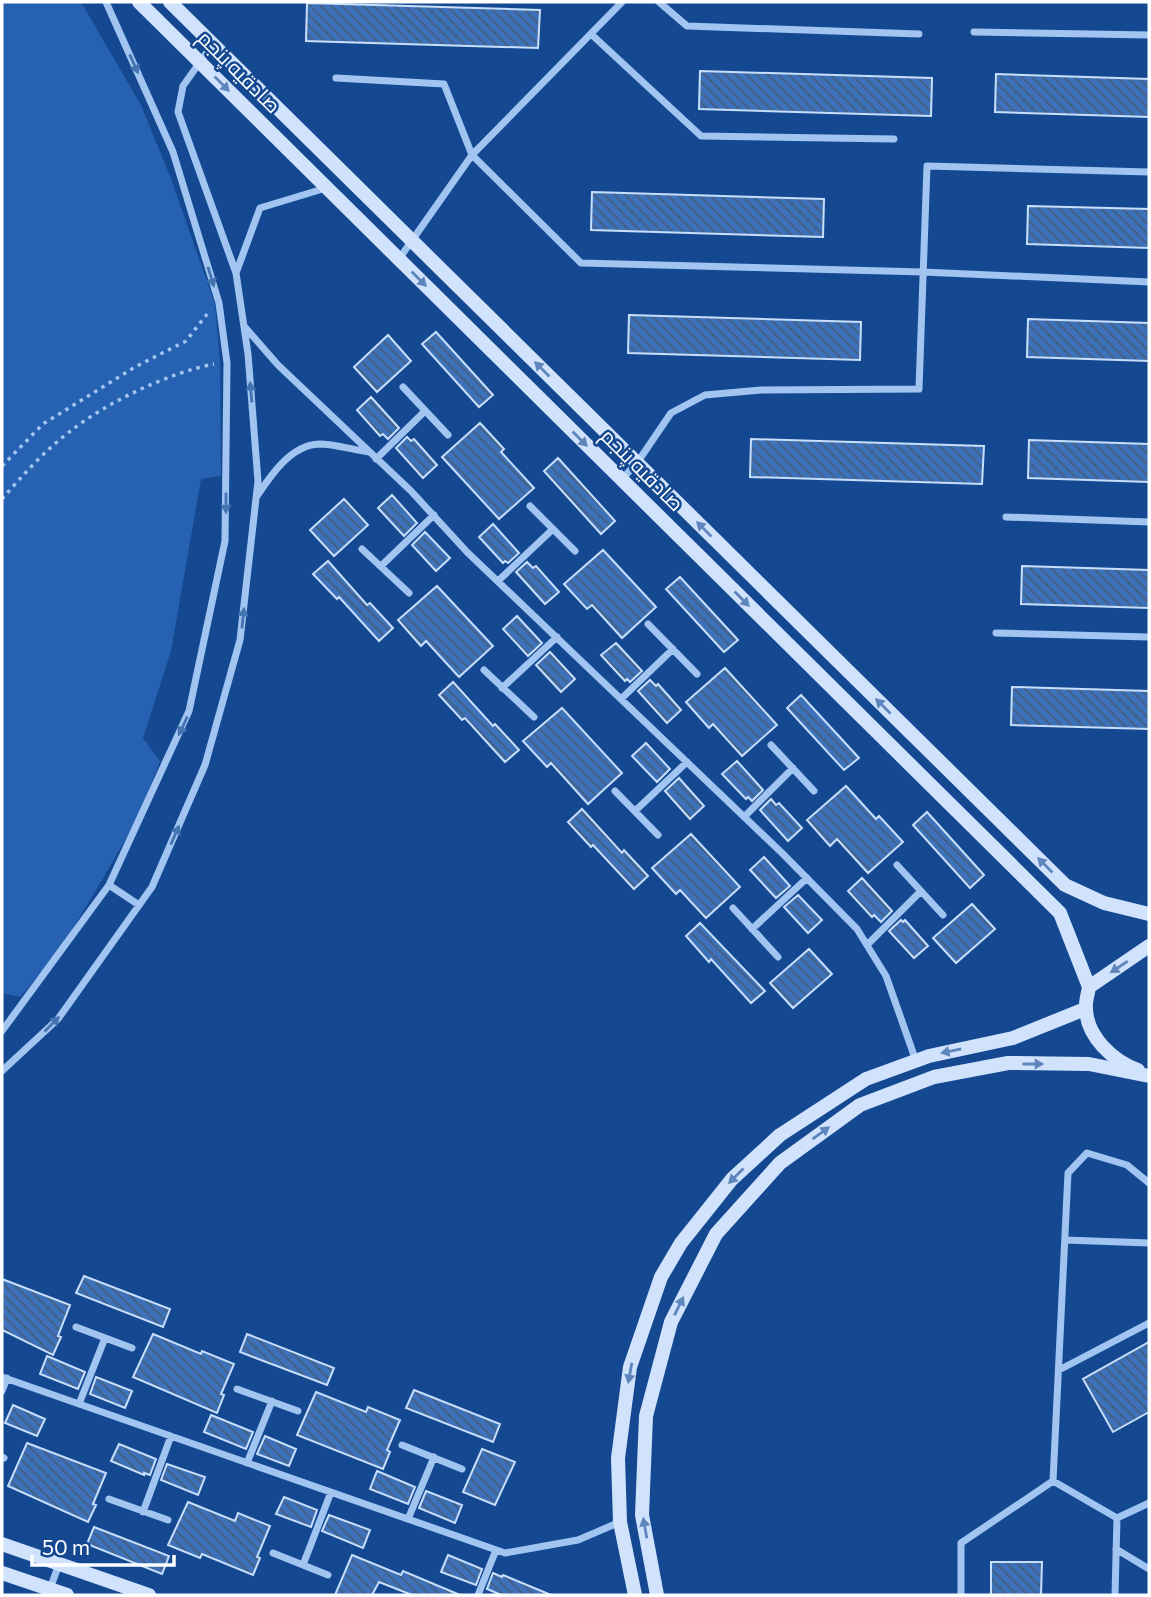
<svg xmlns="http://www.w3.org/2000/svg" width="1151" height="1597" font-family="Commissioner,Cairo,sans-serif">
  <defs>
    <pattern id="building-back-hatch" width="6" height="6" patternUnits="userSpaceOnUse" patternTransform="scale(1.75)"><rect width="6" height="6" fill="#3d72ba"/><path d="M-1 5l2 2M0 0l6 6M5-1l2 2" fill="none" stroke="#455d7e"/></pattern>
  </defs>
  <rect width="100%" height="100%" fill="#144992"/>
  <path fill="#2662b1" d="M2,2H81L141,105L171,179L215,304L220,363L221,476L201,479L171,651L143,738L160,761L138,818L96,890L59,951L20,997L2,993Z"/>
  <path fill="url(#building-back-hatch)" stroke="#c8dffc" stroke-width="2" d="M307,3L540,10L538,48L306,41Z
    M700,71L932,78L931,116L699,109Z
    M996,74L1149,79V117L995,112Z
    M592,192L824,199L823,237L591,230Z
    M1028,206L1149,209V248L1027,244Z
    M629,315L861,322L860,360L628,353Z
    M1028,319L1149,323V361L1027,357Z
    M436,332L493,395L479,407L422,344Z
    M388,335L411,361L377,392L354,367Z
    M371,397L399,428L388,439L383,434L380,436L357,410Z
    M480,423L504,449L501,452L534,488L499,519L442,457Z
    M407,437L411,441L414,439L437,465L423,478L396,448Z
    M751,439L984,446L982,484L750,477Z
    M1029,440L1149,444V482L1028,478Z
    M558,458L615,521L601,534L544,471Z
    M392,495L417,523L404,536L378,508Z
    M344,499L368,525L334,556L310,530Z
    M493,524L519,553L508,563L505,561L503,563L479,537Z
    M425,532L450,558L436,571L412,545Z
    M603,550L656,607L622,638L592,605L587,609L564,584Z
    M328,561L367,605L370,603L393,628L379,641L339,597L337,599L313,574Z
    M527,562L533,568L536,566L559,592L545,604L516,572Z
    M1022,566L1149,570V608L1021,604Z
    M680,577L738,640L724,652L666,589Z
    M437,586L493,646L459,677L426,641L421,646L398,620Z
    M517,616L542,643L528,656L503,629Z
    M616,643L642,671L630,682L627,679L625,681L601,655Z
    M550,652L575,679L561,692L536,665Z
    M725,668L777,725L742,756L713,724L709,728L686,702Z
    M650,680L656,686L658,684L681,710L667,723L638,691Z
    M453,682L493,726L495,724L519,750L505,762L465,718L462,720L439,695Z
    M1012,687L1149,691V729L1011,725Z
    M801,695L859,758L844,770L787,708Z
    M562,708L622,773L588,804L551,763L547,767L523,741Z
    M646,743L670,769L657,782L632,756Z
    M737,761L763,790L752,801L748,797L746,799L722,774Z
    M679,778L704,806L690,819L665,791Z
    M846,786L876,819L879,816L903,842L868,873L837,839L830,846L807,820Z
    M771,799L776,805L779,803L802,828L788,841L760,810Z
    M582,809L622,853L624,850L648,876L634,889L593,845L591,847L568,822Z
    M927,812L984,875L970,888L913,825Z
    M691,834L740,887L706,918L680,890L676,894L652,868Z
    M764,857L790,886L776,898L750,870Z
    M862,878L892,911L881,922L874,915L872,917L848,891Z
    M798,895L822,920L808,933L784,907Z
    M972,904L995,929L956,963L933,938Z
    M901,920L903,922L905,920L928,946L914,958L889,931Z
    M700,923L765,991L751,1003L711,959L709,962L686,936Z
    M809,949L832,974L793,1008L770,983Z
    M84,1276L170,1309L163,1327L76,1293Z
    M2,1279L70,1305L58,1336L61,1337L53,1355L2,1330Z
    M153,1334L201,1354L202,1351L234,1364L221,1394L224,1395L217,1413L133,1377Z
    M247,1334L334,1368L327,1385L240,1352Z
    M1149,1342V1412L1113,1432L1083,1379Z
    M47,1356L85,1372L78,1389L40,1374Z
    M96,1377L132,1391L125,1408L90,1394Z
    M414,1390L500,1424L493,1442L406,1408Z
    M316,1392L366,1412L368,1407L400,1420L387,1450L390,1452L383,1469L297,1435Z
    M13,1405L45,1419L37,1436L5,1423Z
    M211,1415L253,1432L246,1449L204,1432Z
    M265,1436L296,1449L289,1466L257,1454Z
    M27,1443L106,1473L93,1504L96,1505L88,1522L8,1486Z
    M119,1444L156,1459L150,1475L144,1473V1475L111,1461Z
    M482,1449L515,1462L495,1505L463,1492Z
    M167,1464L205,1477L198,1495L161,1480Z
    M377,1471L415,1487L408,1504L370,1489Z
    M426,1491L462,1505L455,1523L419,1508Z
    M284,1497L317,1510L311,1527L276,1514Z
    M188,1502L235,1521L238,1513L270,1526L257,1557L260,1558L253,1575L202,1554L200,1558L168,1545Z
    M329,1515L370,1530L363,1548L322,1531Z
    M94,1527L169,1556L162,1574L87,1544Z
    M352,1555L401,1575L403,1571L460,1595H412L379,1582L372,1595H335Z
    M448,1555L482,1569L476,1585L441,1572Z
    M991,1562H1042L1041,1595H991Z
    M493,1573L502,1577L503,1575L551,1595H501L487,1589Z"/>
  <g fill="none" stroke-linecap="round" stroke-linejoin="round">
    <path stroke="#a1c4f1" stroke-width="3.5" stroke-dasharray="3.5 5" stroke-linecap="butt" d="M2,466L43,424L135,367L186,341L208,313
      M2,499C22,476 47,448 72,430C109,401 169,373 214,364"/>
    <path stroke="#a1c4f1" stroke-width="7" d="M659,2L687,26L919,34
      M974,32L1149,35
      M591,34L701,136L894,139
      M336,78L444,84L472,155L581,263L923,272L1149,282
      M399,259L472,155L622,2
      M236,273L260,208L326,188
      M244,326L278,365L411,491L467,552L782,853L857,929L886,976L916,1061
      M403,387L448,435
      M376,459L425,411
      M622,479L637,463L671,413L705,395L761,390L919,389L927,166L1149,172
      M257,496C271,475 291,445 319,444C335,444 353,450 369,452
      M530,506L575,551
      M1006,517L1149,522
      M362,549L409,593
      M381,566L434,515
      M498,581L553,529
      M648,624L697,674
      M996,633L1149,637
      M484,670L534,717
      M502,688L557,637
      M621,699L673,649
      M771,745L814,791
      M615,791L658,835
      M635,811L687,762
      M744,817L793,768
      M897,865L943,915
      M109,885L139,905
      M733,908L778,957
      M752,929L807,878
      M867,945L921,891
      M2,1031L109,885L189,711L225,541L227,363L219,303L173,152L106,2
      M2,1071L58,1019L152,887L205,765L240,640L258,481L248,354L236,273L178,112L183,86L212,45
      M1065,1240L1149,1243
      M76,1327L132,1348
      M1059,1370L1149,1323
      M2,1377L505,1553L578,1540L620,1522
      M237,1389L298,1411
      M2,1391L7,1378
      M79,1404L105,1338
      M402,1445L462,1469
      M2,1457L4,1458
      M247,1463L272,1401
      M1053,1481L1068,1173L1087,1153L1127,1165L1149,1183
      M109,1499L168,1520
      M143,1512L171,1436
      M1117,1518L1149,1503
      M408,1519L434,1457
      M1116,1549L1149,1569
      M273,1553L328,1575
      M303,1565L331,1492
      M50,1589L59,1564
      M478,1595L496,1550
      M961,1595V1543L1053,1481L1117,1518
      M1115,1595L1117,1518"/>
    <path stroke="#d0e2fc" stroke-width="14" d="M139,2L1060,913L1089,987
      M170,2L1065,885L1104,903L1149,914
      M1138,1070C1113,1061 1087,1037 1086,1009C1085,1002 1088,994 1089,987L1149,946
      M2,1544L149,1595
      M2,1573L67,1595
      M635,1595L620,1522L618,1458L630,1367L661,1277L681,1243L732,1179L780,1135L866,1079L929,1056L1013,1038L1085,1009
      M657,1595L642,1515L646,1416L671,1322L716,1234L780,1163L860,1105L934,1077L1008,1063L1089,1064L1149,1076"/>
  </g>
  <defs><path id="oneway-solid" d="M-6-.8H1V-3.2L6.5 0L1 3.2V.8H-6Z" transform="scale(1.75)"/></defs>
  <g fill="#4574b3">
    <use href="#oneway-solid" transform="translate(134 64) rotate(66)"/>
    <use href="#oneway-solid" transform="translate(211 277) rotate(73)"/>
    <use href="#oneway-solid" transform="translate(251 392) rotate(-95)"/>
    <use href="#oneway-solid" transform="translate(226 503) rotate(90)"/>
    <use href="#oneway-solid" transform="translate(243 618) rotate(-84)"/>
    <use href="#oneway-solid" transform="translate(183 726) rotate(115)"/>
    <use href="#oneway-solid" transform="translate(175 835) rotate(-66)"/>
    <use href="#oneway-solid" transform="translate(52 1024) rotate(-45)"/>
  </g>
  <g fill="#5f86bc">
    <use href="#oneway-solid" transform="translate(222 84) rotate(45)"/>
    <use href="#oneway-solid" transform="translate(419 279) rotate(45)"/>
    <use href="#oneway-solid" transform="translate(542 369) rotate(-135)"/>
    <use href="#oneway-solid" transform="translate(580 439) rotate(45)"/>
    <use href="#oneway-solid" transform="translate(704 529) rotate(-135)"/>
    <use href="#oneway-solid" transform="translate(742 599) rotate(45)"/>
    <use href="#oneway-solid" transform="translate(883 706) rotate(-135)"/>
    <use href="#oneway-solid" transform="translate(1045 865) rotate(-135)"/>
    <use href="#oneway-solid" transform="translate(1119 967) rotate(146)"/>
    <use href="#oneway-solid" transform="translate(951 1051) rotate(168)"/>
    <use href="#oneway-solid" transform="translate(1033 1064)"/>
    <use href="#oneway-solid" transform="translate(821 1133) rotate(-36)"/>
    <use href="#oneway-solid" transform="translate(736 1176) rotate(135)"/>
    <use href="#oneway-solid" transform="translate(679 1306) rotate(-64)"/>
    <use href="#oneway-solid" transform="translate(630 1373) rotate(100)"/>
    <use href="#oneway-solid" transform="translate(645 1528) rotate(-100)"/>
  </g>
  <g text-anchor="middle" stroke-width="5" stroke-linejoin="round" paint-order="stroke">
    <g font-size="21" fill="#fff" stroke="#144992">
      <text transform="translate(239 72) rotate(45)" y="7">صادقیه پنجم</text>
      <text transform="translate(642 470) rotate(45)" y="7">صادقیه پنجم</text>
    </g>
  </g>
  <rect width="1151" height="1597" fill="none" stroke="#ffffff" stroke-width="7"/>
  <path d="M32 1555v10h142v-10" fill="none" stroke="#ffffff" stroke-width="3.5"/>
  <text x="42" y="1555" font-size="21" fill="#ffffff" stroke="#144992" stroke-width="5" paint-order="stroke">50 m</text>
</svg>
